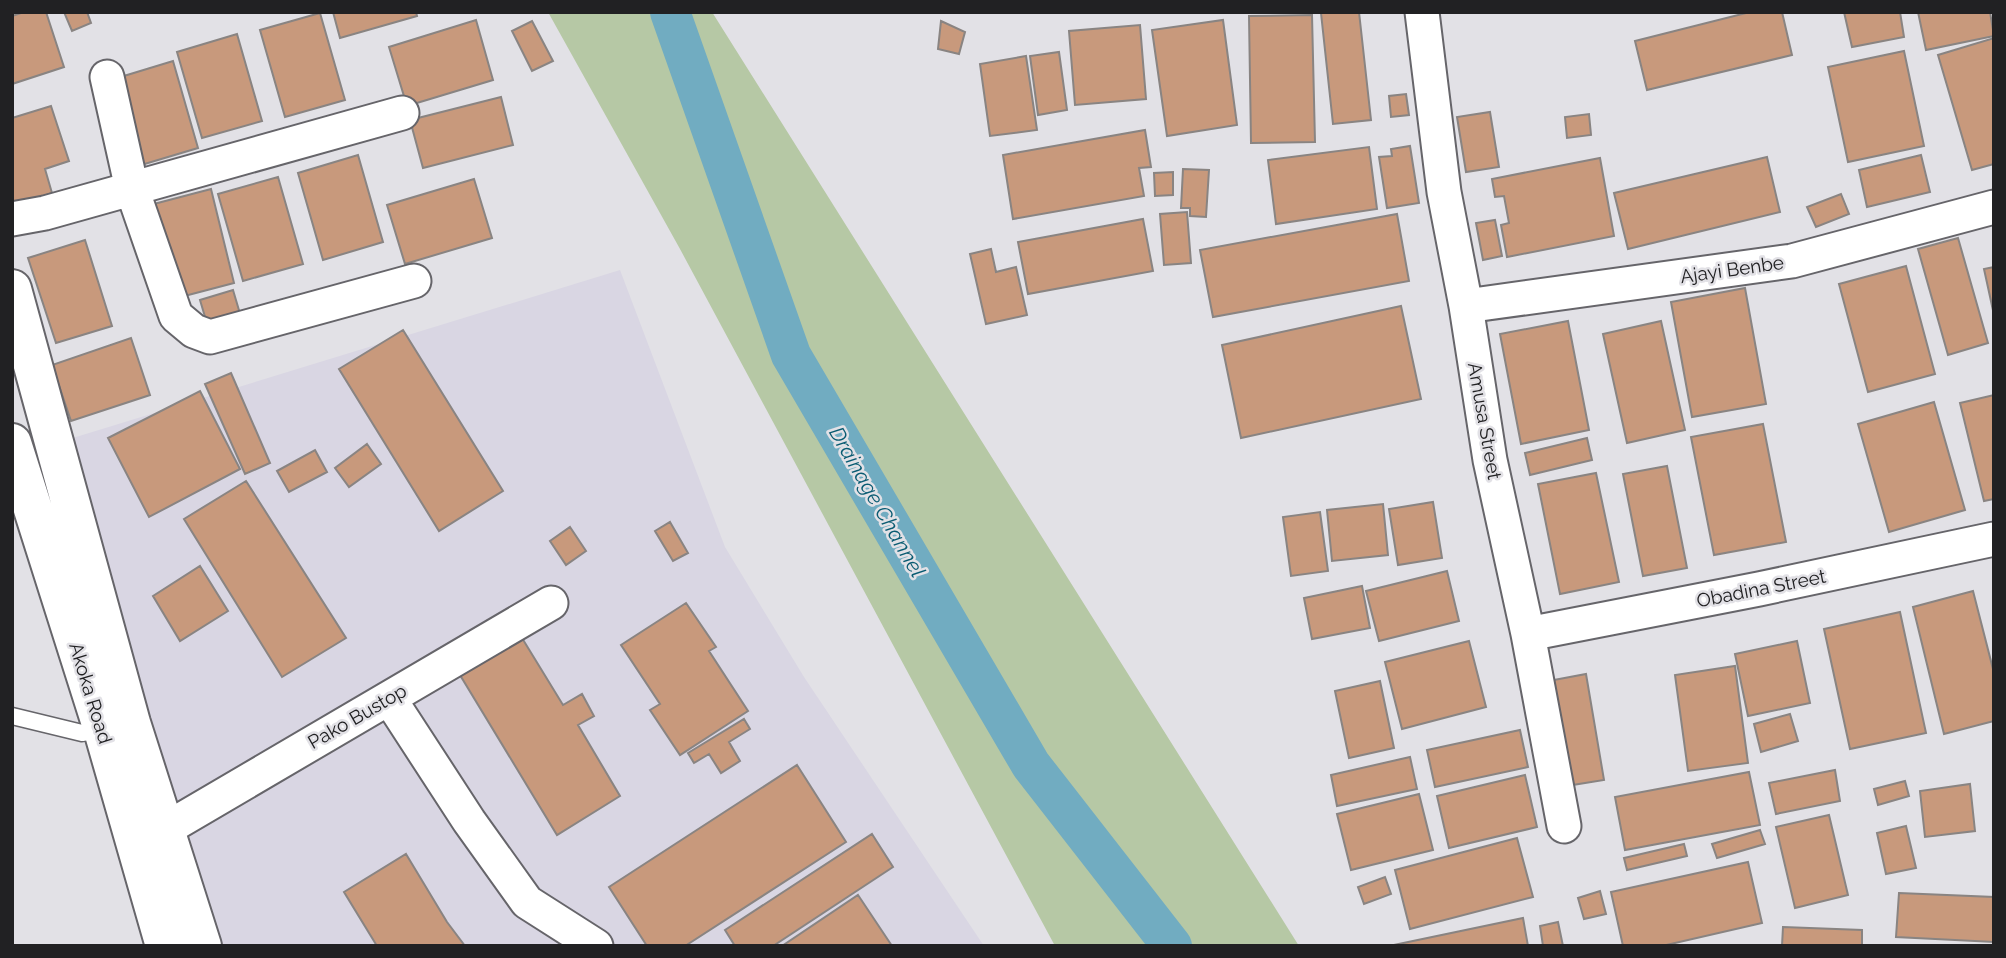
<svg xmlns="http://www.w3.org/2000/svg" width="2006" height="958" font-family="Raleway,sans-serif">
  <rect width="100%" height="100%" fill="#e2e1e6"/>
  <path fill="#d9d6e3" d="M620,270L725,547L804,677L984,946H217L63,441Z"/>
  <path fill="#b6c8a5" d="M548,12H712L1299,946H1055L680,249Z"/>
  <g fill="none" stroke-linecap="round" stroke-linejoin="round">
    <path stroke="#71acc1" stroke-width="40" d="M670,12L791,355L1031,765L1172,946"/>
  </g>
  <path fill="#c8997c" stroke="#898482" stroke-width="2" d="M24,12H46L64,67L12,84V16Z
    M64,12H87L91,23L72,31Z
    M333,12H416L417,16L340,38Z
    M1359,12L1371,120L1333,124L1321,13Z
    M1750,12H1782L1792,55L1647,90L1635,41Z
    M1844,12H1900L1904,37L1852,47Z
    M1918,12H1990L1994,36L1926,50Z
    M320,13L345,100L285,117L260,30Z
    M1312,15L1315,142L1251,143L1249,16Z
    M476,20L493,80L407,106L389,47Z
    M1223,20L1237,125L1167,136L1152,30Z
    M532,21L553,61L532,71L512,31Z
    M941,21L965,32L959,54L938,49Z
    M1140,25L1146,99L1075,105L1069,31Z
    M237,34L262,121L202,138L177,52Z
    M1994,38V164L1972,170L1938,55Z
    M1904,51L1924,146L1848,162L1828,67Z
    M1059,52L1067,110L1038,115L1030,56Z
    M1026,56L1037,130L990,136L980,64Z
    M173,61L198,148L138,166L114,79Z
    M1406,94L1409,115L1391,117L1389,96Z
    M501,97L513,145L423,168L410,120Z
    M51,106L69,161L45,169L52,193L12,207V118Z
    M1490,112L1499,167L1466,172L1457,117Z
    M1589,114L1591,135L1567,138L1565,117Z
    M1145,130L1151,167L1139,168L1144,196L1013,219L1003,155Z
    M1410,146L1419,203L1387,208L1379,157L1392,156L1391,149Z
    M1369,147L1377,209L1276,224L1268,160Z
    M358,155L383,242L323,260L298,173Z
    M1921,155L1930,192L1867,207L1859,170Z
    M1767,157L1780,212L1628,249L1614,193Z
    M1600,158L1614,236L1507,257L1501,225L1509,223L1504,196L1495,197L1492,179Z
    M1183,169L1209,170L1206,217L1190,216V208H1181Z
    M1173,172V195L1155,196L1154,173Z
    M278,177L303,264L243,281L218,194Z
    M474,179L492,238L405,264L387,205Z
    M211,189L234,283L173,299L150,205Z
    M1841,194L1849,214L1816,227L1807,207Z
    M1187,212L1191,263L1164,265L1160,214Z
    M1397,214L1409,281L1213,317L1200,250Z
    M1143,219L1153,271L1028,294L1018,242Z
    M1495,220L1502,256L1483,260L1476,223Z
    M1958,238L1988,343L1948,355L1918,249Z
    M85,240L112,326L56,343L28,258Z
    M991,249L996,272L1016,267L1027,315L986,324L970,254Z
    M1906,266L1935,374L1868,392L1839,284Z
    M1994,267V315L1984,269Z
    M1745,288L1766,404L1692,417L1671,302Z
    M233,290L241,317L208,327L200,300Z
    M1401,306L1421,399L1241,438L1222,345Z
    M1568,321L1589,430L1521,444L1500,334Z
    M1661,321L1685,430L1627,443L1603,334Z
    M403,330L503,491L439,531L339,369Z
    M131,338L150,395L71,421L52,365Z
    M231,373L270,463L245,474L205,384Z
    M200,391L240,469L149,517L108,438Z
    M1994,395V499L1984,501L1960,403Z
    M1934,402L1965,510L1889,532L1858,424Z
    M1763,424L1786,542L1714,555L1691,437Z
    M1587,438L1592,460L1530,475L1525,453Z
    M367,444L381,464L349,487L335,468Z
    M315,450L327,472L289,492L277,471Z
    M1667,466L1687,568L1643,576L1623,474Z
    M1596,473L1619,582L1560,594L1538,484Z
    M246,481L346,638L282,677L184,519Z
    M1433,502L1442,558L1398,565L1389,509Z
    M1383,504L1388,555L1332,561L1327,510Z
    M1320,512L1328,571L1291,576L1283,517Z
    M670,522L688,553L673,561L655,531Z
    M570,527L586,551L566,565L550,541Z
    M200,566L228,611L180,641L153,596Z
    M1447,571L1459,621L1379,641L1366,591Z
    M1362,586L1370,628L1312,639L1304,598Z
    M1973,591L1994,673V721L1944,734L1913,607Z
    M686,603L716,647L709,651L748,711L680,755L650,710L660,704L621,645Z
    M1900,612L1926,733L1850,749L1824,629Z
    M522,638L563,705L582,694L594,716L578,725L620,796L557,835L460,675Z
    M1469,641L1486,707L1402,729L1385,662Z
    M1797,641L1810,703L1748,716L1735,654Z
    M1735,666L1748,763L1688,771L1675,675Z
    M1586,674L1604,780L1560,787L1543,682Z
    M1380,681L1394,748L1349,758L1335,691Z
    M1790,714L1798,741L1761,752L1754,724Z
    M744,719L750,729L729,742L740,761L721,773L709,754L694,763L688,753Z
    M1520,730L1528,767L1435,787L1427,750Z
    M1410,757L1417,789L1337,806L1331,775Z
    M797,765L846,842L685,946H647L609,887Z
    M1835,770L1840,801L1776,814L1769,783Z
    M1749,772L1760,825L1625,850L1615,797Z
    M1525,775L1537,827L1449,848L1437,796Z
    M1905,781L1909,796L1878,805L1874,789Z
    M1970,784L1975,831L1925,837L1920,791Z
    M1419,794L1433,850L1351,870L1337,814Z
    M1829,815L1848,895L1795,908L1776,827Z
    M1906,826L1916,868L1886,874L1877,833Z
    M1760,830L1765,844L1717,858L1712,844Z
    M872,834L893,867L773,946H735L725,930Z
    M1517,838L1533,897L1410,929L1395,870Z
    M1684,844L1687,856L1627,870L1624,858Z
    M406,854L447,922L465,946H377L344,892Z
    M1748,862L1762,923L1662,946H1623L1611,892Z
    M1385,877L1391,894L1364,904L1358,887Z
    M1600,891L1606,914L1584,919L1578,898Z
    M1899,893L1994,897V942L1896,937Z
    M858,895L892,946H782Z
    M1523,918L1528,946H1389Z
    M1558,922L1563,946H1543L1540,926Z
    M1783,927L1862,930V946H1782Z"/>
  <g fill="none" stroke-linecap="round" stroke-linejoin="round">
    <defs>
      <path id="lane" d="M12,716L82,733L105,729"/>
      <path id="street" d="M1422,12L1444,192L1466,306L1490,460L1528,634L1564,826
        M107,77L132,189L176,316L194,331L210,337L414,281
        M12,219L45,213L402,113
        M1466,306L1792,261L1994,207
        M1528,634L1759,589L1994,539
        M389,698L469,821L527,902L596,946
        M164,830L551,603"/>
      <path id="secondary" d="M12,289L131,723L202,946
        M12,443L103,730L165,946"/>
    </defs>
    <use href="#lane" stroke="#66656a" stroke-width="19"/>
    <use href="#street" stroke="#66656a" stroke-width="37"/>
    <use href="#secondary" stroke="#66656a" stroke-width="42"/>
    <use href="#lane" stroke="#fff" stroke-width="16"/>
    <use href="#street" stroke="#fff" stroke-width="33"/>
    <use href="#secondary" stroke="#fff" stroke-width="38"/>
  </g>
  <g text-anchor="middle" stroke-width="5" stroke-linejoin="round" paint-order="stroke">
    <g font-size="19" fill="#212123" stroke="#e2e1e6">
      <text transform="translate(1732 269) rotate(-8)" y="7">Ajayi Benbe</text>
      <text transform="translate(1485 421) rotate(80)" y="7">Amusa Street</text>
      <text transform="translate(1761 588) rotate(-11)" y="7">Obadina Street</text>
      <text transform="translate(91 693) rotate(73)" y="7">Akoka Road</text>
      <text transform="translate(357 716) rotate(-30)" y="7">Pako Bustop</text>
    </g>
    <g font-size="21" font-style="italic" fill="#095b72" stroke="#e2e1e6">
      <text transform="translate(877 502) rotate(60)" y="7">Drainage Channel</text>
    </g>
  </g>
  <rect width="2006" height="958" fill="none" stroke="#212123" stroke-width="28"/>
</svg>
